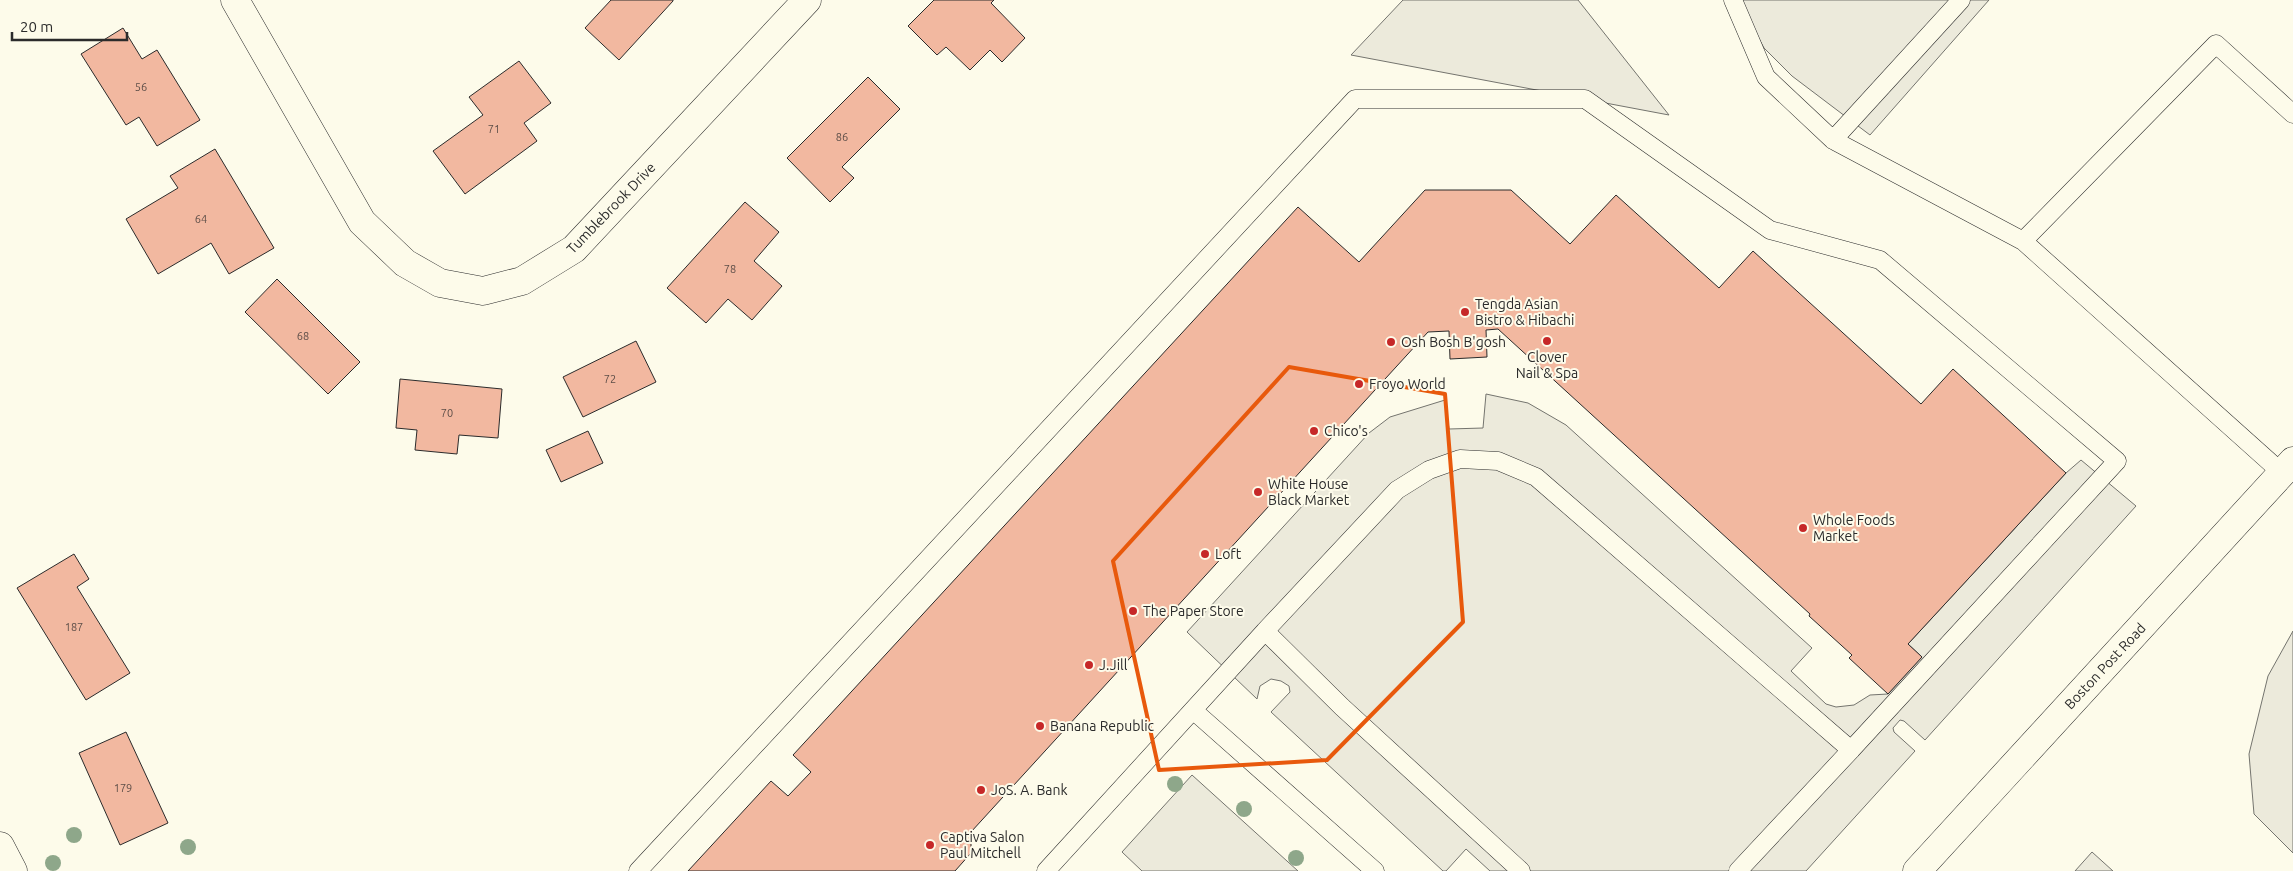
<svg xmlns="http://www.w3.org/2000/svg" width="2293" height="871" font-family="Ubuntu,sans-serif">
  <rect width="100%" height="100%" fill="#fdfbea"/>
  <path fill="#eceadb" stroke="#74746e" d="M1403,0H1578L1669,115L1351,55Z
    M1738,0H1989L1870,135L1792,76L1764,48Z
    M1486,394L1528,403L1566,425L1812,648L1791,671L1826,704L1836,707L1854,705L1870,695L1888,694L1922,657L1908,644L2066,473L2081,460L2136,506L1925,740L1904,721L1900,720L1893,728L1894,732L1915,751L1806,871H1490L1466,849L1446,871H1443L1271,712L1290,692L1289,686L1281,681L1271,679L1260,686L1257,699L1187,632L1369,433L1390,417L1445,400L1449,429L1483,428Z
    M2293,631V853L2254,814L2249,754L2268,676Z
    M1192,775L1298,871H1142L1122,852Z
    M2092,852L2113,871H2075Z"/>
  <path fill="#f2b8a0" stroke="#2b2b2b" d="M611,0H673V1L619,60L585,28Z
    M934,0H994L991,3L1025,38L1002,62L990,50L970,70L946,47L937,55L908,26Z
    M123,28L142,59L157,50L200,120L157,146L139,117L126,125L81,54Z
    M519,61L551,103L524,123L537,141L465,194L433,151L483,115L469,97Z
    M868,77L900,109L842,167L854,178L830,202L787,158Z
    M215,149L274,248L229,274L211,243L158,274L126,219L178,188L170,176Z
    M1425,190H1511L1570,244L1616,195L1719,288L1753,251L1921,404L1953,369L2066,473L1908,644L1922,657L1888,694L1849,658L1852,655L1809,616L1810,614L1498,329L1486,330L1487,357L1450,359L1449,331L1428,332L971,832V853L955,871H688L771,781L788,796L811,772L793,755L1298,207L1359,262Z
    M745,202L779,232L754,261L782,286L752,320L728,299L706,323L667,288Z
    M277,279L360,362L328,394L245,312Z
    M636,341L656,382L583,417L563,377Z
    M400,379L502,389L498,438L459,435L457,454L415,450L417,430L396,428Z
    M588,431L603,463L561,482L546,450Z
    M74,554L89,579L77,587L130,673L86,700L17,588Z
    M126,732L168,823L120,845L79,753Z"/>
  <g fill="none" stroke-linecap="round" stroke-linejoin="round">
    <defs>
      <path id="service" d="M1733,0L1766,77L1833,140
        M1961,0L1833,140L2023,241
        M2282,473L2023,241L2216,44L2293,114
        M1194,711L1375,871
        M638,871L1355,99H1585L1770,230L1880,260L2117,461L1851,750
        M1046,871L1265,631
        M1521,871L1342,707L1265,631L1397,490L1429,470L1460,459L1498,461L1536,477L1851,750L1738,871"/>
      <path id="minor" d="M235,0L362,222L405,263L440,283L483,291L522,281L574,249L807,0
        M0,846L13,871"/>
      <path id="primary" d="M1917,871L2293,461"/>
    </defs>
    <use href="#service" stroke="#2b2b2b" stroke-width="19"/>
    <use href="#minor" stroke="#2b2b2b" stroke-width="29"/>
    <use href="#primary" stroke="#2b2b2b" stroke-width="29"/>
    <use href="#service" stroke="#fdfbea" stroke-width="18"/>
    <use href="#minor" stroke="#fdfbea" stroke-width="28"/>
    <use href="#primary" stroke="#fdfbea" stroke-width="28"/>
  </g>
  <g fill="#8ea78a">
    <circle cx="1175" cy="784" r="8"/>
    <circle cx="1244" cy="809" r="8"/>
    <circle cx="74" cy="835" r="8"/>
    <circle cx="188" cy="847" r="8"/>
    <circle cx="1296" cy="858" r="8"/>
    <circle cx="53" cy="863" r="8"/>
  </g>
  <path fill="none" stroke="#e8590c" stroke-width="4" stroke-linejoin="round" d="M1289,367L1445,394L1463,622L1327,760L1159,770L1113,561Z"/>
  <g fill="#c62828" stroke="#fdfbea" stroke-width="2">
    <circle cx="1465" cy="312" r="5"/>
    <circle cx="1547" cy="341" r="5"/>
    <circle cx="1391" cy="342" r="5"/>
    <circle cx="1359" cy="384" r="5"/>
    <circle cx="1314" cy="431" r="5"/>
    <circle cx="1258" cy="492" r="5"/>
    <circle cx="1803" cy="528" r="5"/>
    <circle cx="1205" cy="554" r="5"/>
    <circle cx="1133" cy="611" r="5"/>
    <circle cx="1089" cy="665" r="5"/>
    <circle cx="1040" cy="726" r="5"/>
    <circle cx="981" cy="790" r="5"/>
    <circle cx="930" cy="845" r="5"/>
  </g>
  <g text-anchor="middle" stroke-width="4" stroke-linejoin="round" paint-order="stroke">
    <g font-size="11" fill="#5d4e48">
      <text x="141" y="91">56</text>
      <text x="494" y="133">71</text>
      <text x="842" y="141">86</text>
      <text x="201" y="223">64</text>
      <text x="730" y="273">78</text>
      <text x="303" y="340">68</text>
      <text x="610" y="383">72</text>
      <text x="447" y="417">70</text>
      <text x="74" y="631">187</text>
      <text x="123" y="792">179</text>
    </g>
    <g font-size="14" fill="#2b2b2b" stroke="#fdfbea">
      <text transform="translate(611 208) rotate(-46)" y="5">Tumblebrook Drive</text>
      <text transform="translate(2105 666) rotate(-47)" y="5">Boston Post Road</text>
    </g>
    <g font-size="14" fill="#2b2b2b" stroke="#fdfbea" text-anchor="start">
      <text x="1475" y="309">Tengda Asian<tspan x="1475" dy="16">Bistro &amp; Hibachi</tspan></text>
      <text x="1401" y="347">Osh Bosh B'gosh</text>
      <text x="1547" y="362" text-anchor="middle">Clover<tspan x="1547" dy="16">Nail &amp; Spa</tspan></text>
      <text x="1369" y="389">Froyo World</text>
      <text x="1324" y="436">Chico's</text>
      <text x="1268" y="489">White House<tspan x="1268" dy="16">Black Market</tspan></text>
      <text x="1813" y="525">Whole Foods<tspan x="1813" dy="16">Market</tspan></text>
      <text x="1215" y="559">Loft</text>
      <text x="1143" y="616">The Paper Store</text>
      <text x="1099" y="670">J.Jill</text>
      <text x="1050" y="731">Banana Republic</text>
      <text x="991" y="795">JoS. A. Bank</text>
      <text x="940" y="842">Captiva Salon<tspan x="940" dy="16">Paul Mitchell</tspan></text>
    </g>
  </g>
  <path d="M12 32v8h115v-8" fill="none" stroke="#2b2b2b" stroke-width="2.5"/>
  <text x="20" y="32" font-size="15" fill="#2b2b2b" stroke="#fdfbea" stroke-width="4" paint-order="stroke">20 m</text>
</svg>
